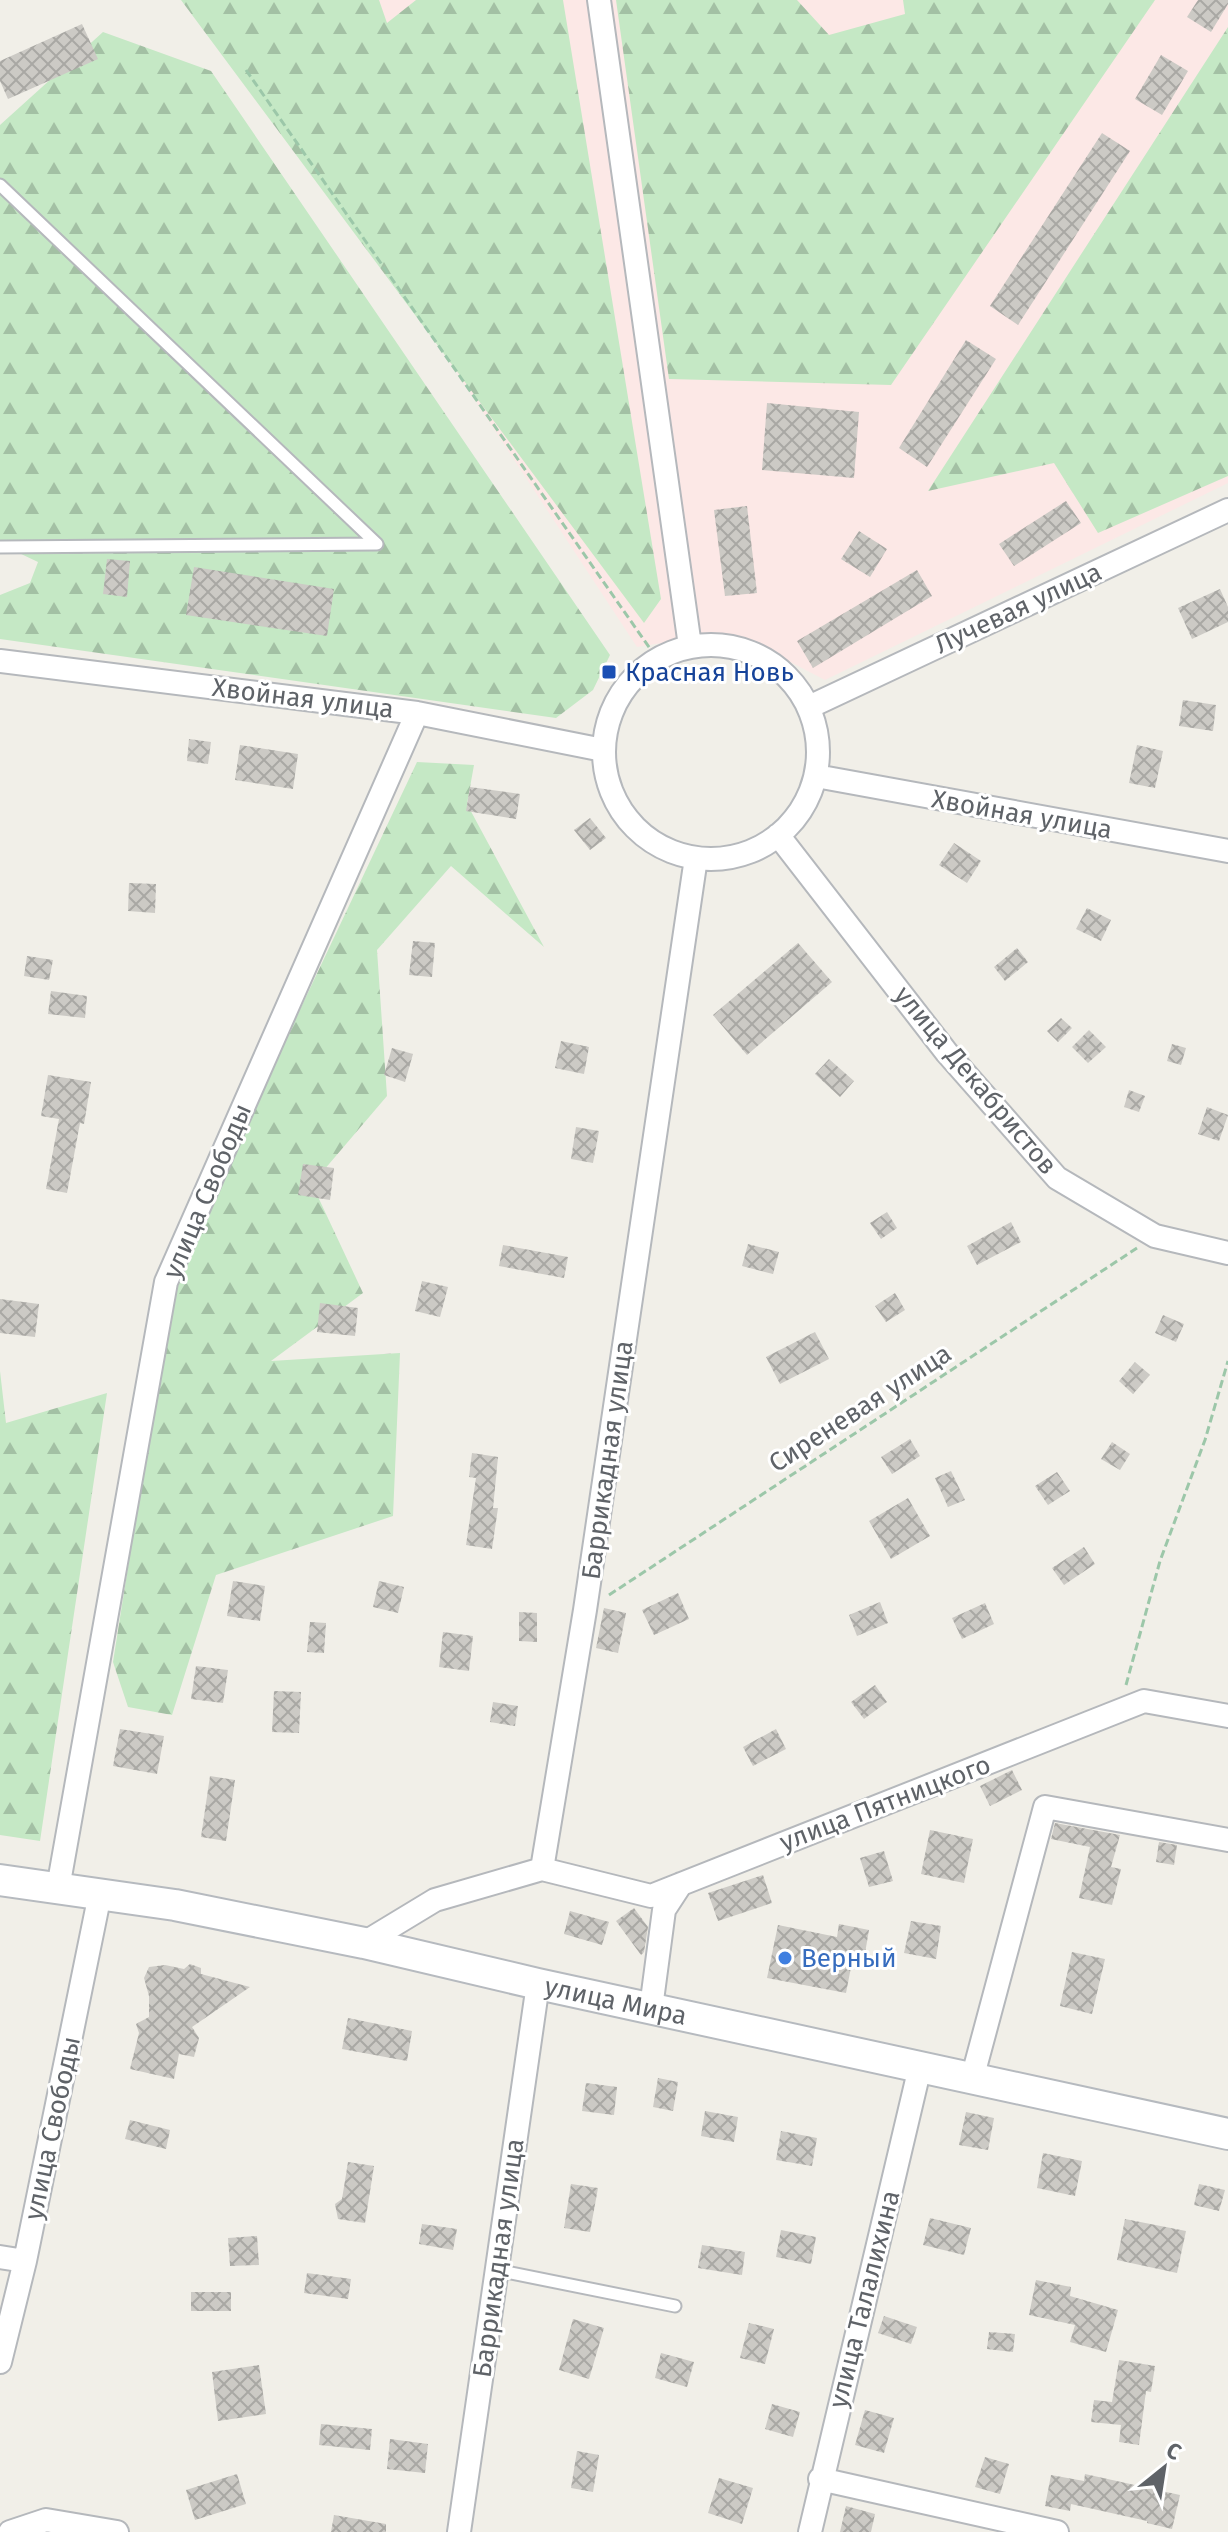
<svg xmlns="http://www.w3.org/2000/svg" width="1228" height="2532" font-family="'Fira Sans',sans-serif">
  <defs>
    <pattern id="forest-firs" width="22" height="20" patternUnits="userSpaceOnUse" patternTransform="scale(2)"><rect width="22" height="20" fill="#c5e8c5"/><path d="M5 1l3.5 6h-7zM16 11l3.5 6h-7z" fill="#a3c0a4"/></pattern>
    <pattern id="building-cross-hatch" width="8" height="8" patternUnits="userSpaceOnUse" patternTransform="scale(2)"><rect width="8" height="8" fill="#cccac5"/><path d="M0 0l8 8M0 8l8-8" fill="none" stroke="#a9a8a4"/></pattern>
  </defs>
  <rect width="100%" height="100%" fill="#f1efe8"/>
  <path fill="#fce8e6" d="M191,0H1228V483L825,680L771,652L711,635L637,647L230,27Z"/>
  <path fill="url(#forest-firs)" d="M181,0H379L387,23L416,0H563L661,599L644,623Z
    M616,0H797L829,35L905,14L903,0H1155L891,385L669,379Z
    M1228,27V476L1098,533L1054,463L928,491Z
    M103,32L211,71L610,655L593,690L556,718L0,639V595L30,583L38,562L0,544V125Z
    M417,762L474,765L467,804L544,947L451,866L377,950L387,1096L312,1184L363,1293L271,1361L400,1353L393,1516L216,1575L172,1715L128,1707L113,1662L174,1276Z
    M0,1371L6,1423L107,1393L40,1841L0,1835Z"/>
  <path fill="url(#building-cross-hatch)" d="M1198,0H1228V4L1211,32L1187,17Z
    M82,24L98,59L8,99L0,81V61Z
    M1161,55L1188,71L1162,115L1135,99Z
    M1102,133L1130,151L1018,325L990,306Z
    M966,340L996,359L927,467L899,448Z
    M767,403L859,412L854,478L762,470Z
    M1066,501L1081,523L1014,566L999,544Z
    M747,506L757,593L725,596L714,510Z
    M859,531L887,549L870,577L841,559Z
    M107,559L130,561L127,597L103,594Z
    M194,567L334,589L327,636L186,615Z
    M917,570L932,596L813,668L797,641Z
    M1220,589L1228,607V622L1192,639L1178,608Z
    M1183,700L1216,705L1213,731L1179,726Z
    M189,739L211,742L208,764L187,761Z
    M240,745L298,754L293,789L235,780Z
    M1137,745L1163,751L1155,788L1129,783Z
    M470,787L520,794L516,819L466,811Z
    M590,818L606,838L590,850L574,830Z
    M954,843L981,861L967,883L939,865Z
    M129,883L156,884L155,913L128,911Z
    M1087,908L1111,920L1101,941L1076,929Z
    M413,941L435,943L432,977L409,975Z
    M798,943L832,982L747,1055L713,1015Z
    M1017,948L1028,962L1005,981L994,967Z
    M27,956L53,960L49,980L24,976Z
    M51,991L87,996L85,1018L48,1014Z
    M1061,1018L1072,1028L1058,1042L1047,1031Z
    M1089,1030L1106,1047L1088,1063L1072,1047Z
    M561,1041L589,1047L584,1074L555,1068Z
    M1172,1044L1186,1048L1181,1065L1167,1061Z
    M392,1048L413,1054L405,1082L384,1075Z
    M829,1059L854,1081L840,1097L815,1074Z
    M48,1075L91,1082L84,1124L80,1123L67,1193L46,1189L59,1119L41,1116Z
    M1129,1090L1145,1096L1139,1112L1124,1107Z
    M1207,1107L1228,1115L1219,1141L1198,1134Z
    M576,1127L599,1131L593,1163L571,1159Z
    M303,1164L334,1168L330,1200L298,1195Z
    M887,1212L897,1228L881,1239L870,1223Z
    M1011,1222L1021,1242L977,1265L967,1246Z
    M748,1244L779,1252L773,1274L742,1266Z
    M503,1245L568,1257L564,1278L499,1266Z
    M422,1281L448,1287L440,1317L415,1311Z
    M895,1293L905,1310L886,1322L875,1306Z
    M0,1299L39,1304L35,1337L0,1333Z
    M320,1303L358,1308L355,1336L317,1332Z
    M1163,1315L1184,1324L1176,1342L1155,1333Z
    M815,1332L829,1359L780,1384L766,1357Z
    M1135,1362L1150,1375L1133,1394L1119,1381Z
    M910,1439L920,1456L892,1474L881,1457Z
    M1112,1442L1130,1454L1120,1470L1101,1459Z
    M472,1453L498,1457L493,1508H498L492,1549L466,1545L476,1478L469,1477Z
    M951,1471L965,1500L948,1507L935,1478Z
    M1057,1472L1070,1491L1048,1505L1035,1486Z
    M908,1498L930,1536L891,1559L869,1521Z
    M1084,1547L1095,1564L1064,1585L1052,1568Z
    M233,1581L265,1586L260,1621L227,1616Z
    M379,1581L404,1587L398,1613L373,1607Z
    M678,1593L689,1619L654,1635L642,1610Z
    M880,1602L888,1623L857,1636L849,1615Z
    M985,1603L994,1624L962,1639L952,1618Z
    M604,1608L626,1613L618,1653L596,1648Z
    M519,1612L537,1613V1642L519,1641Z
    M310,1622L326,1623L324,1653L307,1652Z
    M443,1632L473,1636L469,1671L439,1667Z
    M196,1666L228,1670L223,1703L191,1699Z
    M875,1685L887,1702L864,1719L851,1702Z
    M274,1691L301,1692L299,1733L272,1732Z
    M493,1702L518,1706L515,1726L490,1722Z
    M120,1729L164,1736L157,1774L113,1766Z
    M776,1729L786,1749L753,1766L743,1747Z
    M1012,1770L1022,1790L990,1806L980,1786Z
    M210,1776L235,1780L226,1841L201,1837Z
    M1055,1823L1120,1835L1111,1867L1121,1869L1112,1905L1079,1898L1090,1847L1051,1839Z
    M930,1830L973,1839L964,1883L921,1874Z
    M1159,1842L1177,1845L1174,1865L1156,1862Z
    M884,1851L893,1881L869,1887L860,1858Z
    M763,1875L772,1903L718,1921L708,1893Z
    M634,1908L648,1927L644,1952L641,1955L616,1921Z
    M570,1911L609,1922L602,1945L564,1934Z
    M911,1921L941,1926L936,1959L904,1953Z
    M839,1924L869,1930L864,1959L853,1957L846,1993L767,1978L778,1925L837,1937Z
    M1072,1952L1105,1959L1092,2014L1060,2006Z
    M190,1964L201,1968V1974L250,1987L192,2027L199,2038L194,2057L179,2054L174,2079L130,2069L139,2033L136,2024L149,2017V1996L144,1978L149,1967L165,1965L184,1969Z
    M348,2018L412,2031L407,2061L342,2049Z
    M658,2078L678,2082L673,2111L653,2107Z
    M586,2083L617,2087L614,2115L582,2111Z
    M705,2111L738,2117L734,2142L701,2136Z
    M966,2112L994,2118L988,2150L959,2145Z
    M130,2120L170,2130L166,2149L125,2139Z
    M781,2131L817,2138L812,2166L776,2160Z
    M1043,2153L1082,2161L1075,2196L1037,2188Z
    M348,2162L374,2166L365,2223L338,2219L335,2204L342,2199Z
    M571,2184L598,2188L590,2232L564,2228Z
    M1199,2184L1225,2190L1219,2211L1194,2205Z
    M930,2218L971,2228L964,2255L923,2245Z
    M1125,2219L1186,2231L1177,2273L1117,2260Z
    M422,2224L457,2229L453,2250L419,2244Z
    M781,2230L816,2237L811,2264L776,2257Z
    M257,2236L259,2265L230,2266L228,2238Z
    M702,2245L745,2252L742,2275L698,2268Z
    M307,2273L351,2279L348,2299L304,2293Z
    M1036,2280L1071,2287L1070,2296L1118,2310L1106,2352L1070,2342L1075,2325L1029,2315Z
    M191,2292H231V2311H191Z
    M884,2316L917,2327L911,2344L878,2333Z
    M573,2319L604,2328L589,2379L559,2370Z
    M749,2323L774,2329L765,2364L740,2358Z
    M989,2332L1015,2334L1013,2352L987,2349Z
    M661,2353L694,2362L687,2387L655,2378Z
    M1119,2360L1155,2366L1151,2392L1146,2391L1139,2445L1119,2442L1121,2425L1091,2422L1094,2400L1112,2402Z
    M259,2365L266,2414L218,2421L212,2372Z
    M772,2404L800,2412L793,2437L765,2429Z
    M865,2410L894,2418L884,2453L855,2445Z
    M321,2424L372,2429L370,2450L319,2445Z
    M390,2439L428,2444L425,2473L387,2469Z
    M577,2451L599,2455L593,2492L571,2488Z
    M985,2457L1009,2464L1000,2494L975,2487Z
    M237,2474L246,2504L195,2520L186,2490Z
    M1085,2474L1180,2495L1172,2529L1147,2523V2521L1071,2504L1070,2511L1045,2506L1051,2475L1084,2481Z
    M719,2478L753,2488L742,2524L708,2513Z
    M846,2506L875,2514L871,2532H840Z
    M334,2515L386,2524V2532H331Z"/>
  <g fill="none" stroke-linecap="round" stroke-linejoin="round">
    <defs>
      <path id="lane" d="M0,185L377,544L0,547
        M496,2270L675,2306"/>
      <path id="street" d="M599,0L690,646
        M604 752a107 107 0 1 1 214 0a107 107 0 1 1-214 0Z
        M0,661L417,713L603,750
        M809,707L1228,510
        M816,776L1228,851
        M778,835L947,1053L1057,1178L1155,1236L1228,1253
        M542,1869L585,1610L696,858
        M58,1888L166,1282L417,713
        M364,1943L435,1900L542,1869L651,1896L1144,1701L1228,1716
        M651,2008L664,1910L681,1884
        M972,2079L1045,1807L1228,1840
        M0,2257L25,2261
        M0,2362L25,2261L100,1894
        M820,2479L1057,2532
        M10,2532L46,2520L117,2532
        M459,2532L538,1984
        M810,2532L920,2067"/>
      <g id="secondary">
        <path id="s1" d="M0,1880L175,1905L364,1943L538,1984L1228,2134"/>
      </g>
    </defs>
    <use href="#lane" stroke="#b5b8bc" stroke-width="15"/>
    <use href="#street" stroke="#b5b8bc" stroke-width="26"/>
    <use href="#secondary" stroke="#b6babf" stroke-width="34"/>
    <path stroke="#9cc7a9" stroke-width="3" stroke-dasharray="8 4" stroke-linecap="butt" d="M246,70L658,660
      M609,1595L1137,1248
      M1126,1685L1160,1561L1205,1440L1228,1361"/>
    <use href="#lane" stroke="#fff" stroke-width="11"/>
    <use href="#street" stroke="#fff" stroke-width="22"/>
    <use href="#secondary" stroke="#fff" stroke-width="30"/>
  </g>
  <rect fill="#1a4fb4" stroke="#fff" stroke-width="3" x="601" y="664" width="16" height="16" rx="4"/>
  <circle fill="#3f7fe0" stroke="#fff" stroke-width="3" cx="785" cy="1958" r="8"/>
  <g text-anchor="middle" stroke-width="6" stroke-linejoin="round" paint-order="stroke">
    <g font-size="26" fill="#5f6368" stroke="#fff">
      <text transform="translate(1018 608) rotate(-25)" y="9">Лучевая улица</text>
      <text transform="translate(303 698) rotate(7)" y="9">Хвойная улица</text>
      <text transform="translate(1022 814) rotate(10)" y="9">Хвойная улица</text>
      <text transform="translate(976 1080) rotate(50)" y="9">улица Декабристов</text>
      <text transform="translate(207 1191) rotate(-67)" y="9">улица Свободы</text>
      <text transform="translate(860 1408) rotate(-33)" y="9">Сиреневая улица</text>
      <text transform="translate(607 1460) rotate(-82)" y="9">Баррикадная улица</text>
      <text transform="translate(885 1803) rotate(-21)" y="9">улица Пятницкого</text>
      <text dy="9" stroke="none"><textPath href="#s1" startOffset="628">улица Мира</textPath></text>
      <text transform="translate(52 2128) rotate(-78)" y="9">улица Свободы</text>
      <text transform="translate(498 2258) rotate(-82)" y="9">Баррикадная улица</text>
      <text transform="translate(864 2299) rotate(-76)" y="9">улица Талалихина</text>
    </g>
    <g font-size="26" fill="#164399" stroke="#fff" text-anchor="start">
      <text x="625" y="681">Красная Новь</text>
    </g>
    <g font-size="26" fill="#366cbe" stroke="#fff" text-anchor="start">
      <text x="801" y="1967">Верный</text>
    </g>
  </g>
  <g transform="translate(1164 2468) rotate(30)" stroke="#ffffff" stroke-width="6" paint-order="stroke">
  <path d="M0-6L14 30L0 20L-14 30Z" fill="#5f6368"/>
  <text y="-12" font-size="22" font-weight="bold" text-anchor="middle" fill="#5f6368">С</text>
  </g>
</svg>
